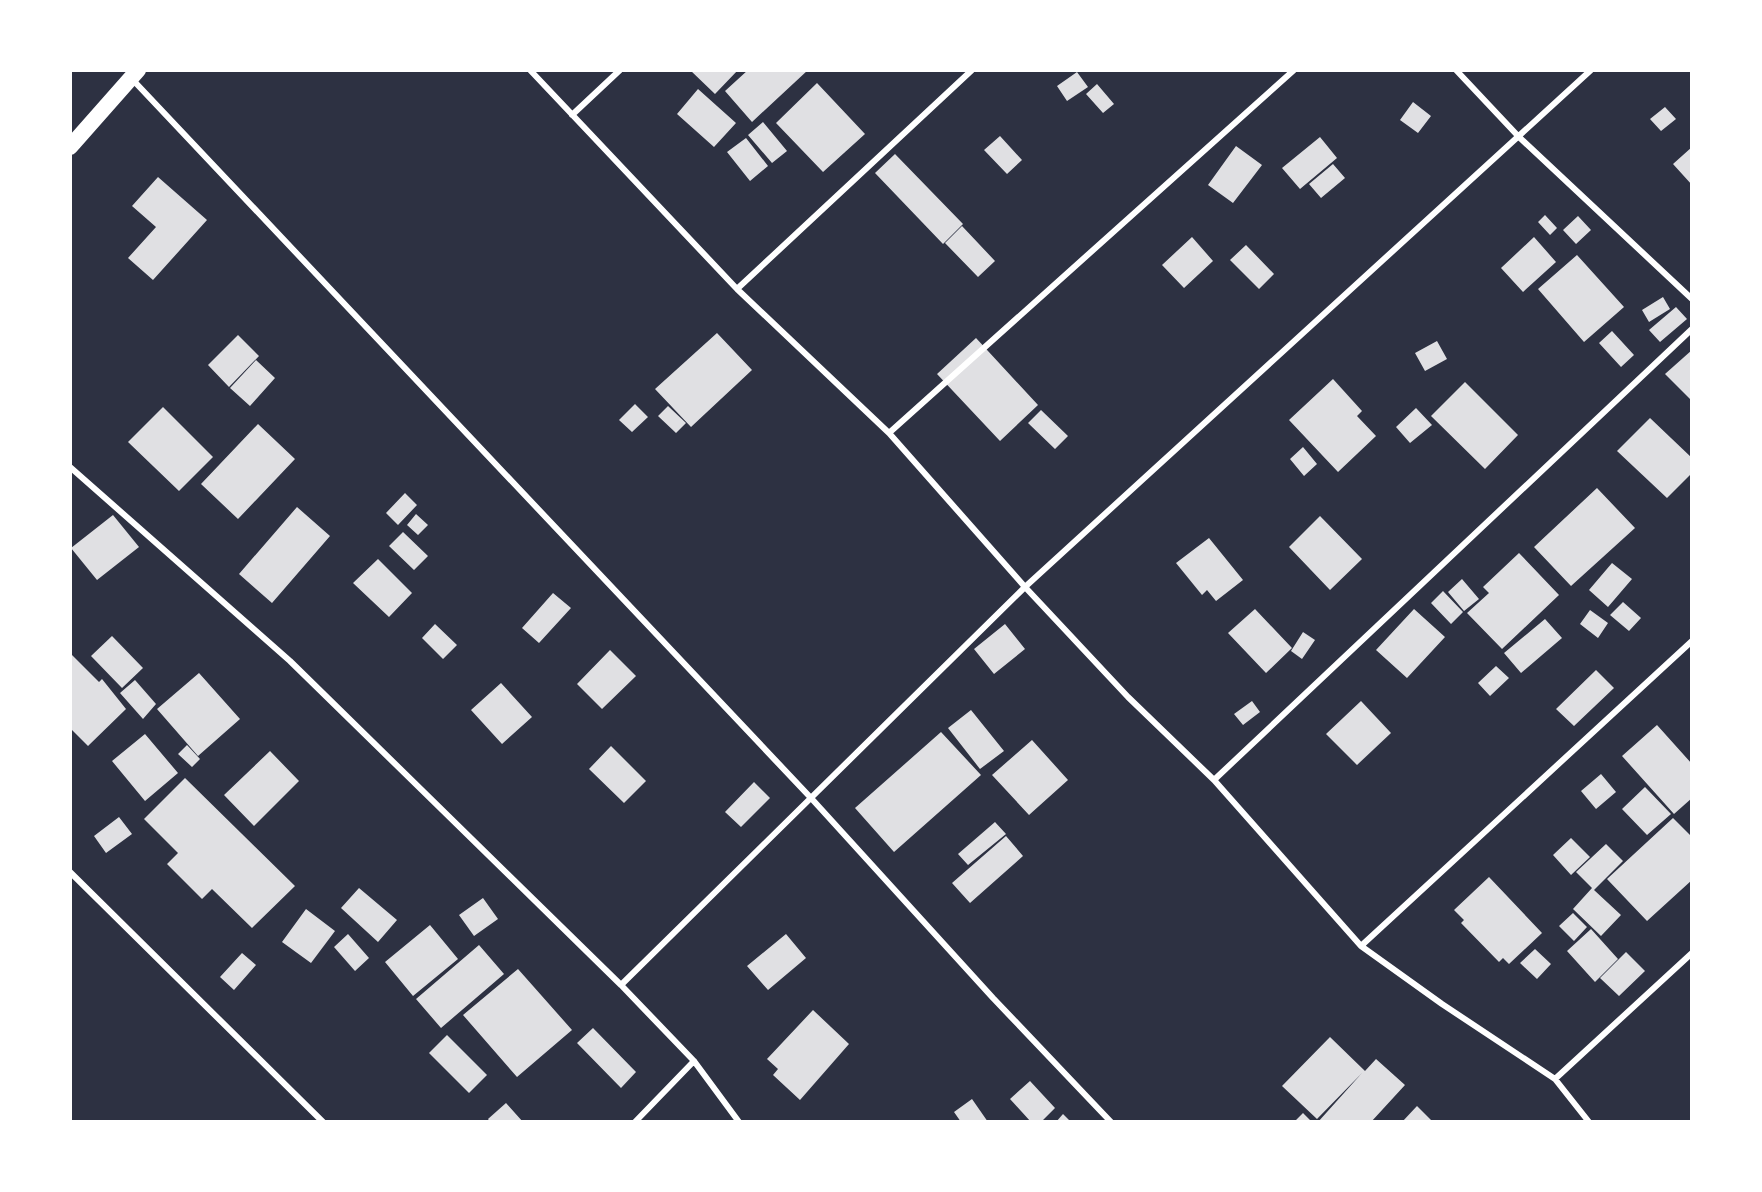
<svg xmlns="http://www.w3.org/2000/svg" width="1762" height="1192" font-family="Rubik,sans-serif">
  <rect width="100%" height="100%" fill="#2d3142"/>
  <path fill="#e0e0e3" d="M690,70H738L715,94Z
    M748,70H808L752,122L725,91Z
    M1077,72L1088,87L1067,101L1057,86Z
    M817,83L865,134L823,172L776,123Z
    M1097,84L1114,104L1103,113L1086,94Z
    M698,89L736,123L714,147L677,114Z
    M1413,102L1431,116L1418,133L1400,120Z
    M1665,107L1676,119L1661,131L1650,119Z
    M763,122L787,151L772,163L748,135Z
    M1000,136L1022,160L1007,174L984,150Z
    M1320,137L1337,158L1300,189L1282,168Z
    M746,138L768,166L750,181L727,152Z
    M1236,146L1262,165L1233,203L1208,185Z
    M1692,147V185L1673,164Z
    M895,154L963,224L943,244L875,173Z
    M1333,164L1345,178L1321,198L1309,184Z
    M158,177L207,220L153,280L128,258L156,227L132,206Z
    M1545,215L1557,228L1550,235L1538,222Z
    M1578,216L1591,230L1576,244L1563,230Z
    M962,226L995,261L978,277L945,243Z
    M1192,237L1213,261L1184,288L1162,265Z
    M1534,237L1556,262L1523,292L1501,268Z
    M1246,245L1274,274L1259,289L1230,260Z
    M1577,255L1624,307L1584,342L1538,289Z
    M1663,297L1670,309L1649,322L1642,310Z
    M1676,307L1687,319L1660,342L1649,330Z
    M1612,331L1634,355L1621,367L1599,343Z
    M717,333L752,370L691,427L655,389Z
    M238,335L259,356L229,387L208,365Z
    M976,338L1038,405L1000,441L937,374Z
    M1437,341L1447,359L1425,371L1415,353Z
    M1692,350V401L1665,374Z
    M256,360L275,378L250,406L230,388Z
    M1333,379L1362,411L1357,416L1376,436L1338,472L1289,420Z
    M1465,382L1518,435L1485,469L1431,416Z
    M635,404L648,417L632,432L619,420Z
    M668,406L686,423L676,433L658,416Z
    M163,407L213,457L179,491L128,442Z
    M1416,408L1432,425L1410,443L1396,427Z
    M1041,410L1068,436L1055,449L1028,423Z
    M1650,418L1692,458V473L1667,498L1617,451Z
    M258,424L295,459L238,519L201,484Z
    M1303,447L1317,464L1304,476L1290,459Z
    M1597,488L1635,528L1571,586L1534,547Z
    M405,493L417,505L398,525L386,513Z
    M297,507L330,536L272,603L239,574Z
    M416,514L428,525L418,535L407,525Z
    M113,515L139,547L97,580L71,548Z
    M1320,516L1362,559L1330,590L1289,547Z
    M403,532L428,556L414,570L389,546Z
    M1209,538L1243,580L1216,601L1207,590L1202,595L1176,563Z
    M1519,553L1559,595L1502,649L1467,613L1489,593L1483,587Z
    M378,559L412,593L389,617L353,583Z
    M1612,563L1632,579L1608,607L1589,590Z
    M1462,579L1479,599L1464,611L1448,592Z
    M1443,591L1463,612L1451,624L1431,603Z
    M553,593L571,608L539,643L522,628Z
    M1623,602L1641,618L1629,631L1610,615Z
    M1255,609L1292,648L1266,673L1228,633Z
    M1414,609L1445,637L1407,678L1376,650Z
    M1590,610L1608,623L1598,638L1580,624Z
    M1545,619L1562,638L1521,673L1504,653Z
    M435,624L457,645L443,659L422,638Z
    M1005,624L1025,649L994,674L974,649Z
    M1303,632L1315,640L1302,659L1291,651Z
    M112,636L143,668L122,688L91,656Z
    M610,650L636,676L602,709L577,684Z
    M70,653L99,682L102,679L126,709L88,746L70,728Z
    M1496,666L1509,678L1490,696L1478,683Z
    M1596,670L1614,688L1574,726L1556,709Z
    M199,673L240,719L198,756L157,709Z
    M135,680L156,704L143,719L120,693Z
    M501,683L532,717L502,744L471,710Z
    M1252,701L1260,712L1243,725L1234,714Z
    M1361,701L1391,733L1357,765L1326,734Z
    M971,710L1004,751L980,769L948,728Z
    M1657,725L1692,764V798L1674,814L1622,756Z
    M941,732L981,775L894,852L855,808Z
    M145,734L178,773L145,801L112,761Z
    M1032,740L1068,780L1029,815L992,775Z
    M187,745L200,759L192,767L178,754Z
    M611,746L646,781L624,803L589,769Z
    M270,751L299,781L254,826L224,795Z
    M1601,774L1616,792L1596,809L1581,791Z
    M185,778L295,886L252,928L212,889L202,899L167,864L178,853L144,819Z
    M754,782L770,798L741,827L725,812Z
    M1645,787L1671,814L1647,835L1622,809Z
    M119,817L132,834L106,853L94,836Z
    M1673,818L1692,837V880L1647,921L1607,879Z
    M995,822L1006,834L968,865L958,854Z
    M1006,836L1023,856L970,903L952,883Z
    M1571,838L1590,857L1571,875L1553,855Z
    M1606,844L1623,861L1594,890L1621,915L1601,936L1573,909L1592,888L1576,872Z
    M1489,877L1542,933L1509,964L1503,958L1499,962L1461,923L1464,920L1454,910Z
    M359,888L397,920L378,942L341,908Z
    M483,898L498,919L474,936L459,915Z
    M306,909L335,931L311,963L282,942Z
    M1573,913L1587,927L1574,941L1559,926Z
    M430,925L458,959L413,996L385,962Z
    M1591,929L1618,959L1595,982L1567,951Z
    M348,934L369,958L355,971L334,947Z
    M786,934L806,958L768,990L747,966Z
    M479,945L504,974L441,1028L416,999Z
    M1535,949L1551,964L1537,979L1520,963Z
    M1626,952L1645,971L1619,996L1600,978Z
    M242,953L256,965L234,990L220,977Z
    M518,969L572,1030L517,1077L463,1015Z
    M813,1010L849,1044L800,1100L773,1075L778,1069L767,1059Z
    M593,1028L636,1072L621,1088L577,1043Z
    M447,1035L487,1075L469,1093L429,1053Z
    M1330,1037L1365,1071L1376,1059L1405,1085L1371,1122H1318L1362,1073L1317,1119L1282,1086Z
    M1030,1081L1055,1108L1041,1122H1031L1010,1099Z
    M972,1099L988,1122H961L954,1112Z
    M506,1103L523,1122H490L488,1119Z
    M1417,1106L1433,1122H1402Z
    M1303,1113L1312,1122H1294Z
    M1063,1114L1071,1122H1056Z"/>
  <g fill="none" stroke-linecap="round" stroke-linejoin="round">
    <path stroke="#fff" stroke-width="6" d="M530,70L737,289L889,433L1025,587L1128,697L1214,780L1361,946L1442,1004L1555,1079L1589,1122
      M1456,70L1519,137L1692,299
      M132,79L811,798L993,998L1111,1122
      M572,115L620,70
      M737,289L972,70
      M889,433L1294,70
      M70,467L290,661L621,985L694,1061L739,1122
      M1214,780L1692,329
      M70,872L323,1122
      M1361,946L1692,641
      M621,985L1025,587L1591,70
      M1555,1079L1692,953
      M635,1122L694,1061"/>
    <path stroke="#fff" stroke-width="16" d="M70,147L138,70"/>
  </g>
  <rect width="1762" height="1192" fill="none" stroke="#ffffff" stroke-width="144"/>
</svg>
